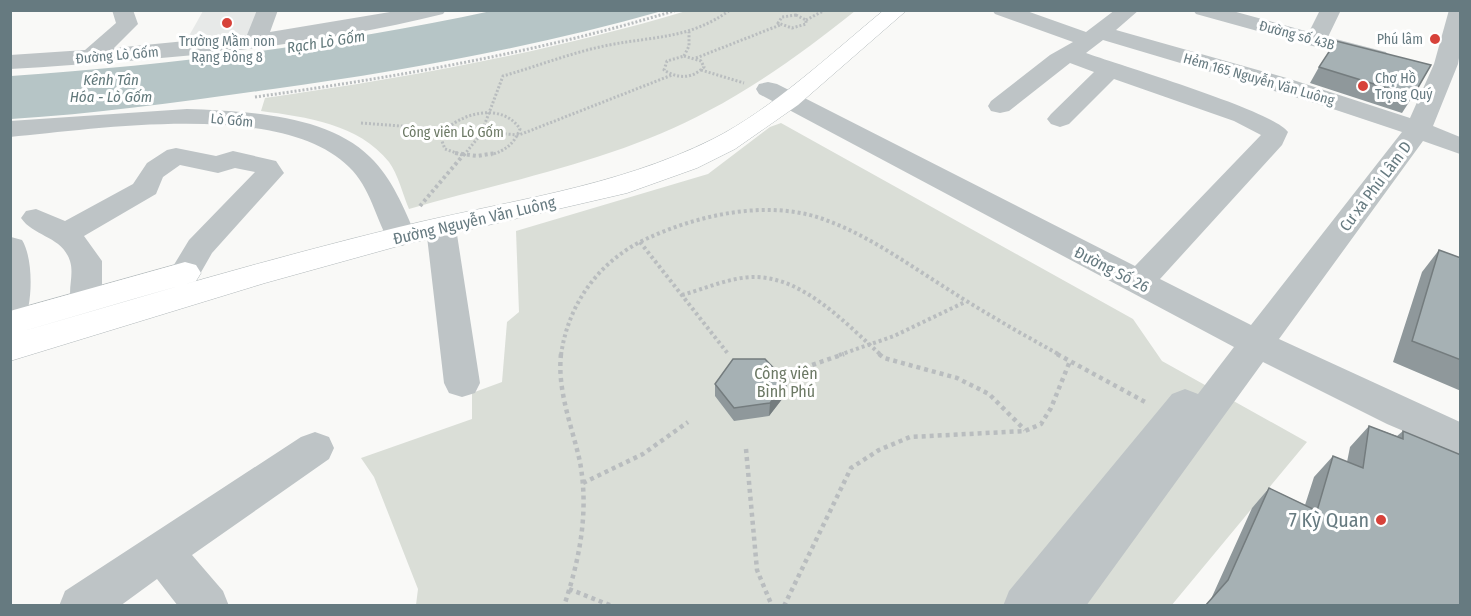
<svg xmlns="http://www.w3.org/2000/svg" width="1471" height="616" font-family="'Fira Sans Condensed',sans-serif">
  <rect width="100%" height="100%" fill="#f9f9f7"/>
  <path fill="#e7e9e8" d="M203,11H263L253,36L185,43Z"/>
  <path fill="#daded7" d="M686,11H855C810,47 760,84 708,111C618,160 507,181 409,209C403,195 398,174 389,162C359,124 306,117 261,111L265,98C407,78 549,52 686,11Z
    M781,123L1133,319L1162,361L1307,442L1171,606L416,605L418,589L374,477L361,458L472,419V393L502,382L507,322L519,312L516,231L708,174L770,127Z"/>
  <path fill="#b6c5c6" d="M491,11H662C534,47 405,71 273,89C186,101 99,114 11,119V76C172,65 333,45 491,11Z"/>
  <g fill="none" stroke-linecap="round" stroke-linejoin="round">
    <defs>
      <path id="major" d="M884,10H907L798,105L735,149L697,168L627,193L402,245L265,283L10,361V335C140,297 268,259 399,227C505,201 615,188 713,139C771,110 833,52 884,10Z
        M185,262L196,265L201,273L196,281L10,335V311Z"/>
    </defs>
    <use href="#major" stroke="#b2b9bb" stroke-width="1"/>
    <path stroke="#b9bdbf" stroke-width="3" stroke-dasharray="2 2" stroke-linecap="butt" d="M796,15L806,20V24L792,28L778,23L782,17Z
      M806,20L825,10
      M684,56L701,61L704,67C692,79 678,79 664,70L667,61Z
      M684,56L689,46V32
      M696,58L780,25
      M701,70L744,83
      M255,97C397,77 540,52 677,10
      M361,123L519,135L672,75
      M462,155L445,149L440,136C457,113 502,101 520,129C514,144 506,150 491,155
      M464,155L481,134L503,76C538,66 573,52 609,45C655,36 690,39 730,10"/>
    <path stroke="#b9bdbf" stroke-width="4" stroke-dasharray="3 3" stroke-linecap="butt" d="M455,153L477,156L496,153
      M420,206L465,153
      M640,242L729,355
      M682,295C704,289 731,277 754,277C804,277 846,324 881,355
      M561,355C568,304 599,261 646,239C698,215 767,199 823,219C868,235 906,263 946,288C983,312 1022,334 1060,355
      M839,355L894,336L965,302"/>
    <path stroke="#b9bdbf" stroke-width="4.5" stroke-dasharray="4 4" stroke-linecap="butt" d="M561,354C557,391 572,426 580,462C589,512 580,558 564,606
      M879,354L884,358L957,378L989,394L1025,430
      M1057,354L1147,403
      M797,370L844,354
      M746,449L757,570L772,606
      M583,483L643,454L688,422
      M569,589L612,606
      M784,606L851,468L879,450L910,437L1025,431L1041,424L1051,408L1070,361"/>
    <path fill="#bec4c6" fill-rule="evenodd" d="M112,10H133L138,24L114,48L247,35L257,10H278L270,32L402,10H446L443,14C302,49 155,60 10,69V55L85,50L116,23Z
      M992,10H1024L1086,32L1115,10H1139L1116,30L1290,79L1410,118L1434,64L1449,10H1460V52L1458,64L1433,126L1460,137V154L1423,141L1279,339L1460,422V455L1387,424L1263,362L1086,606H1003L1009,591L1172,394L1185,389L1198,394L1234,347L759,94L756,89L759,84L768,82L777,84L1135,266L1261,135L1234,121L1114,79L1069,124L1060,127L1051,124L1047,119L1051,114L1094,72L1070,63L1009,111L1000,113L991,111L988,106L991,101L1050,55L1073,42L995,14ZM1103,40L1318,104L1402,132L1251,325L1160,279L1282,145L1288,132C1274,111 1119,65 1086,53Z
      M1193,10H1229L1309,32L1320,10H1341L1328,37L1386,52L1389,57L1386,62L1378,64L1196,14Z
      M187,109C243,111 327,114 370,157C392,178 404,208 416,236L412,243L401,246L390,243C375,218 371,188 349,167C281,100 99,129 10,137V121Z
      M176,148L216,156L233,151L276,161L284,173L212,253L196,281L185,284L174,281L169,273L189,240L255,172L235,168L218,173L180,165L163,177L156,194L84,236L102,261V300L98,308L86,311L74,308C65,293 75,277 70,261C62,236 34,237 21,218L26,211L36,209L65,221L133,184L147,163L167,150Z
      M441,219L452,221L456,228L480,383L475,393L462,397L449,393L444,383L426,228L430,221Z
      M11,237L22,240C34,259 33,307 22,326L10,330Z
      M315,432L329,437L334,448L329,459L192,555L223,591L229,606H178L157,579L120,606H59L65,591L301,437Z"/>
    <use href="#major" fill="#fff" fill-rule="evenodd"/>
  </g>
  <path fill="#8f989b" d="M1319,67L1413,96L1402,113L1310,83Z
    M1439,250L1461,258V391L1393,362L1422,272Z
    M715,384L786,394L769,416L734,421L715,396Z
    M1369,426L1397,436L1403,431L1461,455L1211,599L1252,508L1269,488L1305,505L1314,477L1333,456L1347,462L1350,447Z"/>
  <path fill="#747c7e" d="M787,382L786,394L769,416L770,403Z"/>
  <path fill="#a6b1b4" stroke="#747c7e" stroke-width="1.5" d="M1336,41L1431,65L1413,96L1319,67Z
    M1439,250L1461,258V360L1412,341Z
    M733,359H765L787,382L770,403L734,408L715,384Z
    M1369,426L1403,439V431L1461,455V606H1205L1228,580L1269,488L1317,511L1333,456L1363,468Z"/>
  <g fill="#d7423a" stroke="#fff" stroke-width="2">
    <circle cx="227" cy="23" r="6"/>
    <circle cx="1435" cy="39" r="6"/>
    <circle cx="1363" cy="86" r="6"/>
    <circle cx="1381" cy="520" r="6"/>
  </g>
  <g text-anchor="middle" stroke-width="6" stroke-linejoin="round" paint-order="stroke">
    <g font-size="14" fill="#667a80" stroke="#fff">
      <text transform="translate(1297 35) rotate(15)" y="5">Đường số 43B</text>
      <text transform="translate(117 55) rotate(-5)" y="5">Đường Lò Gốm</text>
      <text transform="translate(1259 79) rotate(16)" y="5">Hẻm 165 Nguyễn Văn Luông</text>
      <text transform="translate(232 120) rotate(5)" y="5">Lò Gốm</text>
    </g>
    <g font-size="14" fill="#667a80" stroke="#fff" text-anchor="end">
      <text x="1423" y="44">Phú lâm</text>
      <text x="227" y="46" text-anchor="middle">Trường Mầm non<tspan x="227" dy="16">Rạng Đông 8</tspan></text>
      <text x="1375" y="83" text-anchor="start">Chợ Hồ<tspan x="1375" dy="16">Trọng Quý</tspan></text>
    </g>
    <g font-size="14" fill="#6c7965" stroke="#fff">
      <text x="453" y="137">Công viên Lò Gốm</text>
    </g>
    <g font-size="15" font-style="italic" fill="#61787a" stroke="#fff">
      <text transform="translate(326 42) rotate(-9)" y="5">Rạch Lò Gốm</text>
      <text x="111" y="85">Kênh Tân<tspan x="111" dy="17">Hóa - Lò Gốm</tspan></text>
    </g>
    <g font-size="16" fill="#667a80" stroke="#fff">
      <text transform="translate(1375 186) rotate(-53)" y="6">Cư xá Phú Lâm D</text>
      <text transform="translate(474 220) rotate(-13)" y="6">Đường Nguyễn Văn Luông</text>
      <text transform="translate(1112 269) rotate(27)" y="6">Đường Số 26</text>
    </g>
    <g font-size="16" fill="#6c7965" stroke="#fff">
      <text x="786" y="379">Công viên<tspan x="786" dy="18">Bình Phú</tspan></text>
    </g>
    <g font-size="20" fill="#667a80" stroke="#fff" text-anchor="end">
      <text x="1369" y="527">7 Kỳ Quan</text>
    </g>
  </g>
  <rect width="1471" height="616" fill="none" stroke="#667a80" stroke-width="24"/>
</svg>
